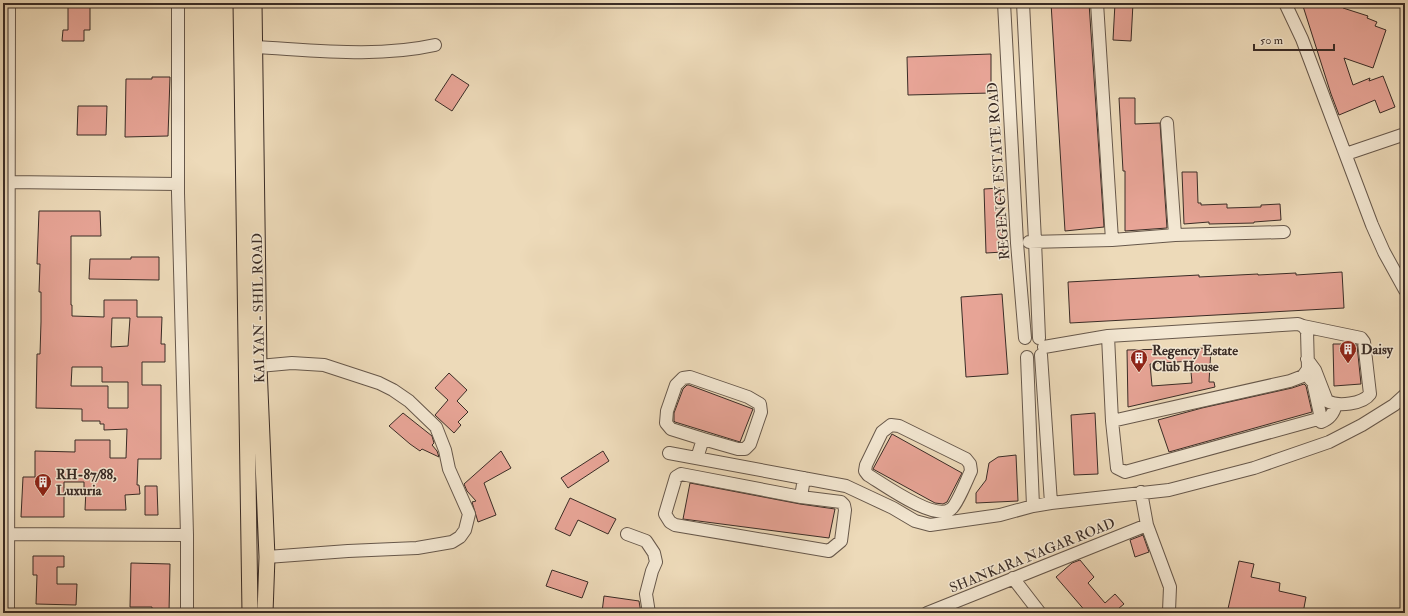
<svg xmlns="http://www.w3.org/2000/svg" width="1408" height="616" font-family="'IM FELL Double Pica',serif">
  <rect width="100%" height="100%" fill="#eddab9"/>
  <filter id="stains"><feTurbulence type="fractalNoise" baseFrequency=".005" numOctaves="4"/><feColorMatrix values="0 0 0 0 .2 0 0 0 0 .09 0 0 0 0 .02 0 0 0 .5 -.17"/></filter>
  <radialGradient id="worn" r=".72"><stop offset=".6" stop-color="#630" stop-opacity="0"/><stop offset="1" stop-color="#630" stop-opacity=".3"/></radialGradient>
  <path fill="#e7a496" stroke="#3a2c26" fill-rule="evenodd" d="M68,3H90V30H84V41H62L63,30H68Z
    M1051,3H1089L1104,227L1065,231Z
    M1115,3H1133L1131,41L1113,40Z
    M1302,3H1342L1343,8L1368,16L1367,18L1377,22L1375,26L1386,30L1373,68L1344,58L1353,85L1370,78L1369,81L1383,76L1395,107L1380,113L1375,100L1339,115L1331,94Z
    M991,54V93L908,95L907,57Z
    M452,74L469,85L452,111L435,100Z
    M152,77H170L168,136L125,137L126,79H152Z
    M1119,98H1135V124L1160,123L1167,228L1125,231V171H1123Z
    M78,106H107L106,135H77Z
    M1182,172H1197L1198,203H1201V205L1227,204V208L1261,207V205L1280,204L1281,220L1254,222V223L1209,224V222L1184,224Z
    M1000,188L1003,252L986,253L984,189Z
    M39,211H100L101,236H71V305H72V316L104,317V300H137V317H162L161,344H165V362H142V385H161V459H138L137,485H139L140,494L125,495L126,510H85L86,489H84V482H64V517H21L23,477H35V451L75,452V440H110V458H126L127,429L104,430V424H100V421H82V409L36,408L37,354H40L41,322V292H39L40,264H37ZM112,318H130L128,346L111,347ZM72,367H102V382H128V408H108V386H71Z
    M131,257H159V280L89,279L90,259H131Z
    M1342,272L1344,308L1070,323L1068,282L1199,275V277L1258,274V275L1296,273V275Z
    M1002,294L1008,374L966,377L961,297Z
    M1333,344H1351L1357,345L1361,384L1334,386Z
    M1211,348L1209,382H1214L1215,387L1128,407L1127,350ZM1190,361L1192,383L1152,386L1150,364Z
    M449,373L467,390L457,401L468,412L458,422L461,425L454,433L435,415L448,400L435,388Z
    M1304,384L1306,386L1312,412L1169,452L1158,420L1202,408L1292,388Z
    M687,385H689L753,409L740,442L675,422L674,421V413L683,389Z
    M403,413L432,436L434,443L432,445L437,451L439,457L422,449L420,451L410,444L389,426Z
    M1095,413L1098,474L1074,475L1071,415Z
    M892,434L962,473L947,502L943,504L935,503L873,469Z
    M501,451L511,468L484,483L496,515L478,522L472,502L476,501L467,491L464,484Z
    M603,451L609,461L568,488L561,478Z
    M1016,455L1018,501L976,503V493L986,480L989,463L998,457Z
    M690,483L800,504L835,509L829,538L683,519Z
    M145,486H157L158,515H145Z
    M570,498L616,519L608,534L578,520L570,536L555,529Z
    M1143,535L1149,552L1135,557L1130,540Z
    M33,556H64V567H57V584H77L76,605L36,604L37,575H33Z
    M1080,560L1094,577L1088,583L1105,603L1115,594L1124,604L1113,613H1087L1056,577L1072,563Z
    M1239,561L1254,564L1251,577L1280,583L1279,591L1306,597L1303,613H1227Z
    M131,563L170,564L169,612L152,611V607H130Z
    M552,570L588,582L582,598L546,586Z
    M604,596L639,601L641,613L602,612Z"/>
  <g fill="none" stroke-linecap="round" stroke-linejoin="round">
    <defs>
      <path id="minor" d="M178,3V193L187,535V613
        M1004,3L1017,243L1025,338
        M1023,3L1035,241L1039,338
        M1097,3L1112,240
        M1285,3L1302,39L1372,225L1384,252L1405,290
        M254,47C313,50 377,58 435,45
        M1167,123L1175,235
        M1346,154L1405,134
        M8,182L178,184
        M1029,242L1112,240L1175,235L1284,232
        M1108,336L1112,421L1117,468L1125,472L1318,419L1321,422C1330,419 1334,413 1336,404
        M1044,347L1108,336L1298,324L1303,326L1361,338L1364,342L1370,394C1363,404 1338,407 1327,401L1315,370L1307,359
        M1041,355L1051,503
        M1027,357L1033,506
        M259,366L292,363L324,365L379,383L393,390L409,401L436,427L445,450L449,469L469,514L465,530L460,537L452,542L417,548L348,551L267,557
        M1310,379L1313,382L1320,414L1318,419
        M1112,421L1290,381L1303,376L1308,369L1307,331L1303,326
        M891,425L899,426L966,459L970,464L971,471C967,479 957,505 951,509C935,522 883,484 868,475L865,471L866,465L882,432Z
        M669,453L846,486L893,508L915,521L930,525L1000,515L1033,506L1051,503L1169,490L1254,468L1329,442L1362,425L1394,405L1405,395
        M697,458L703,439L671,429L666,423L667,411L676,385L683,378L690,377L748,397L760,404L761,412L750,444L745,449H738L703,439
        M1141,492L1147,525L1170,587L1169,611L1170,613
        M801,497L681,474L676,477L665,514L670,522L675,525L829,551L841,541L845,510L844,505L841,502L801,497L804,478
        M3,534L187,535
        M627,534L646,541L654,553L656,562L652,571L646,594L649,613
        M1013,578L1040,613
        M8,613L9,3
        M927,613L1147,525"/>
      <path id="major" d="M241,3L250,613
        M254,3L259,366L267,557L265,613"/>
    </defs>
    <use href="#minor" stroke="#67584b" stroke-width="14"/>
    <use href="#major" stroke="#3a2c26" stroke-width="17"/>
    <use href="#minor" stroke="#f3e7d2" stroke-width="12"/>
    <use href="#major" stroke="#eddab9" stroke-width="15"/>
  </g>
  <defs>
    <symbol id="building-pin" viewBox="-11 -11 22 30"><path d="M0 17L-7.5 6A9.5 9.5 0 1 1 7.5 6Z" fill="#8f2418" stroke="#f3e7d2"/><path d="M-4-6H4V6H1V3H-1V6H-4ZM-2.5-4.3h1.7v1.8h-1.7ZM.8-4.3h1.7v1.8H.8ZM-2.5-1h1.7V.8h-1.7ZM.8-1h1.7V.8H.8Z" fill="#fff"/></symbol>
  </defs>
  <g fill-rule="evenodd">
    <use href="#building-pin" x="1338" y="339" width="20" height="27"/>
    <use href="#building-pin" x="1129" y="348" width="20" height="27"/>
    <use href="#building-pin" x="33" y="472" width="20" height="27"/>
  </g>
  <g text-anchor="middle" stroke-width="3" stroke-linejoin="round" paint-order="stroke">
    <g font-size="14" fill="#3a2c26" stroke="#f3e7d2">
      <text transform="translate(998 171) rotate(-94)" y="5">REGENCY ESTATE ROAD</text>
      <text transform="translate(258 308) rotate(-91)" y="5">KALYAN - SHIL ROAD</text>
      <text transform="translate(1032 555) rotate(-22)" y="5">SHANKARA NAGAR ROAD</text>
    </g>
    <g font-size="14" font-weight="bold" fill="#3a2c26" stroke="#f3e7d2" text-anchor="start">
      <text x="1361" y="354">Daisy</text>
      <text x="1152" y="355">Regency Estate<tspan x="1152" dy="16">Club House</tspan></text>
      <text x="56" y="479">RH-87/88,<tspan x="56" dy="16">Luxuria</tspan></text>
    </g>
  </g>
  <rect width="1408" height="616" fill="none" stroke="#eddab9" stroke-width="16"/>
  <rect x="4" y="4" width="1400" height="608" fill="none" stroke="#3a2c26" stroke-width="2"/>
  <rect x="8" y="8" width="1392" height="600" fill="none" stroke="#3a2c26"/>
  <path d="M1254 44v6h80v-6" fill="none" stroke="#3a2c26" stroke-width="2"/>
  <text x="1260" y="44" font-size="12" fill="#3a2c26" stroke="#f3e7d2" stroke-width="3" paint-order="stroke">50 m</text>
  <rect width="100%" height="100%" filter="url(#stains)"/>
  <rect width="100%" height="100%" fill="url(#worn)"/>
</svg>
